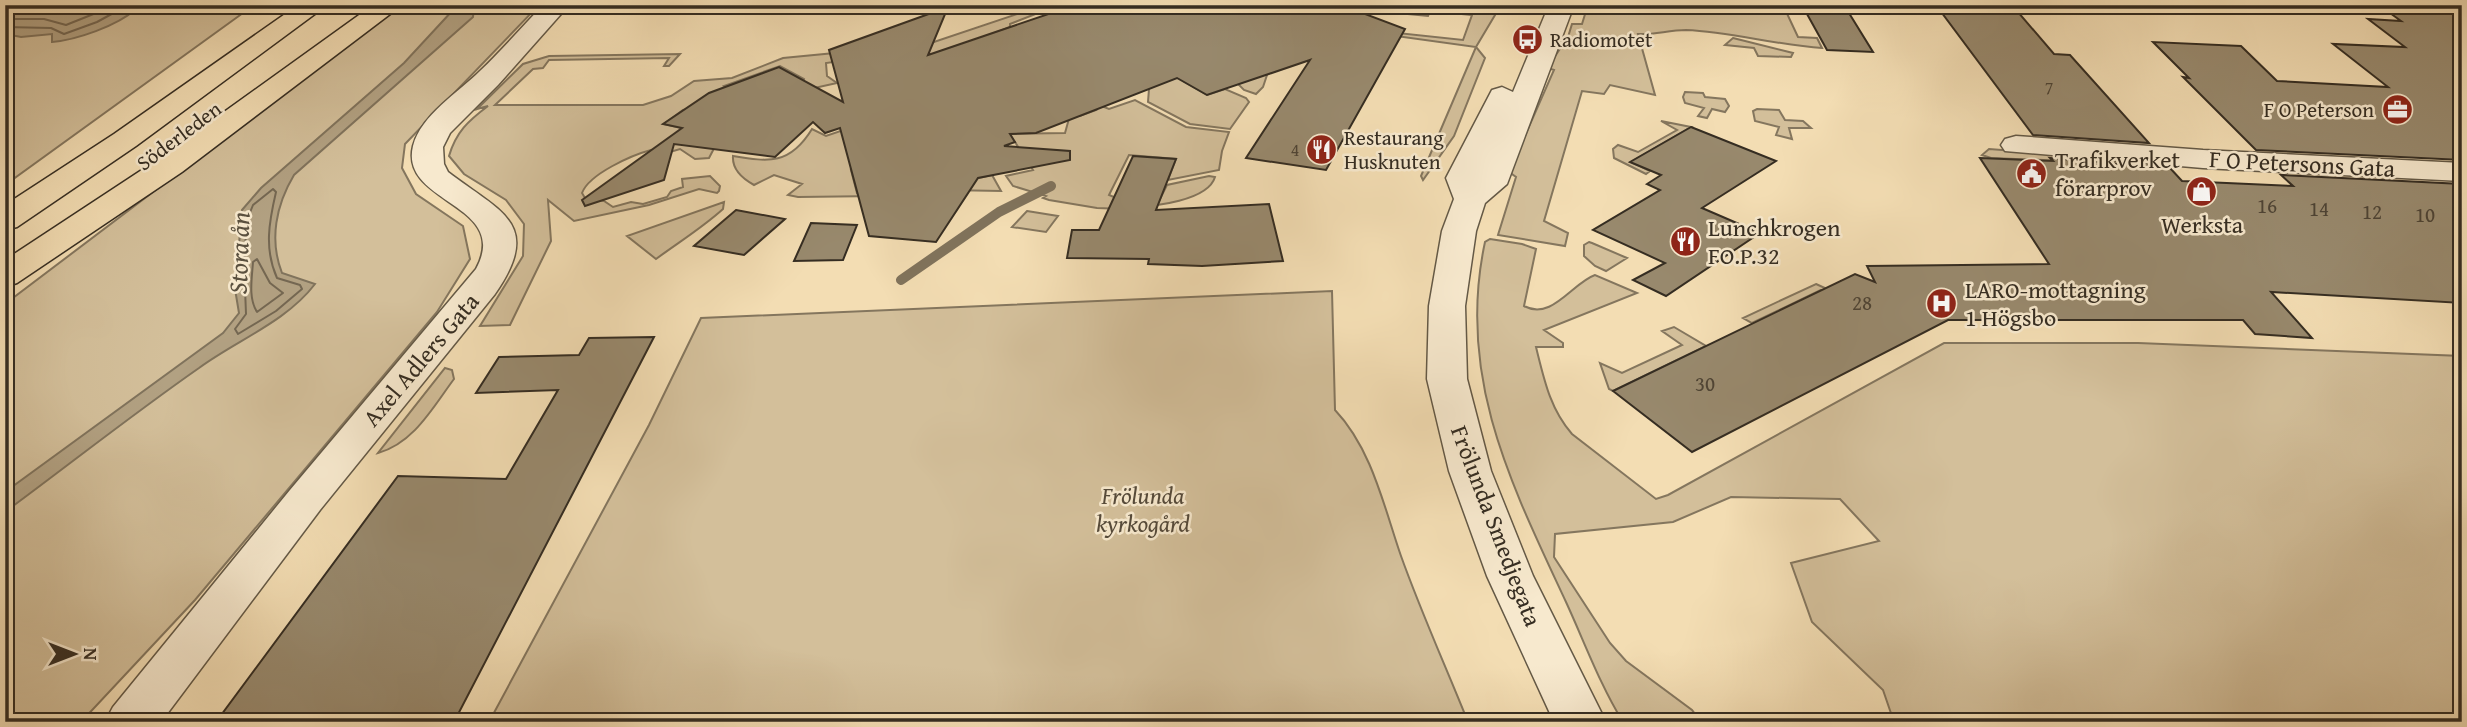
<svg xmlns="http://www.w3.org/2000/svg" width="2467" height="727" font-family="'Gentium Book Plus',serif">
  <rect width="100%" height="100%" fill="#f3ddb3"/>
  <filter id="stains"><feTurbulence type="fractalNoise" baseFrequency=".00286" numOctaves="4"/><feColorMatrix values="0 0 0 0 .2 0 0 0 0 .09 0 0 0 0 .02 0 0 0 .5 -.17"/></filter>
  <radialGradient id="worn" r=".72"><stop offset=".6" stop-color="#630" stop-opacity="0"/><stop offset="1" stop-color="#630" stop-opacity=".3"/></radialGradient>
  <path fill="#d3bf9a" stroke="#84765e" stroke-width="2" d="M5,5H254L5,185Z
    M400,5H539L405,144L402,168L416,194L463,226L470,259L437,312L195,600L81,722H5V304Z
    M1044,5H1075L1052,15L1043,11L1010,24V27L930,59L895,53L826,63L827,76L837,83L801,91L804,79L780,66L724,86L746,100L683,110L664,124L720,137L709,158L695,159L680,149L656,156L651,150C632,155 589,174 582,193L585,198L604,201L613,207L631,202L643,204L667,197L671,191L683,187L682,179L710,176L720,186L719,191L717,193L699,189L649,205L574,221L548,200L551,241L510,325L480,326L523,256L524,224L506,200L464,174L449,156C456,132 468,121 488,106L477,109L523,64L549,56L680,54L669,66H664L669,58L549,60L543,68L533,69L495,105H643L671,96L694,81L732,78L783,58L928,44Z
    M1399,5H1412L1408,8L1412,10L1451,5H1501L1476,47L1485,58L1454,136L1423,180L1421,176L1476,47L1396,36L1398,33L1463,40L1472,15L1430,11L1428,16L1408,14Z
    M1594,5H1783L1798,37L1817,38L1822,48C1776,45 1732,32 1686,30C1668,30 1655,35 1638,34L1655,95L1610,85L1604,94L1582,91L1544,221L1568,233L1565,246L1498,235L1516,177L1509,172L1554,70L1547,68L1568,37L1572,24H1582L1586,11Z
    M1733,38L1793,53L1791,57L1758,56L1754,48L1725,45Z
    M1103,56L1254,61L1267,75L1263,87L1256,94L1244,90L1238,84L1251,79L1185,82L1207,95L1225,89L1246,98L1249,102L1230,129L1190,124L1148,102L1149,89Z
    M1017,82L1080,116L1096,110L1089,101L1109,109L1135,100L1186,127L1229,132L1222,151L1219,170L1168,180L1176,159L1129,155L1109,195L1121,200L1123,209L1097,208L1049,200L1043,198L1046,196L1013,186L1006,176L1033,170L1015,142L946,154L960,182L992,175L1001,191L946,190L851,170L857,193L876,190L877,196L798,197L788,195L802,184L774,175L754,185C743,179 732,169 733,156C769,162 790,165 812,129L826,136L885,116L1007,134L1065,133L1070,115Z
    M1685,92L1703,93L1705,97L1725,99L1729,106L1725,112L1712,109L1707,118L1698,116L1704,108L1685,103L1683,97Z
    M1757,109L1779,110L1785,120L1803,121L1811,128H1789L1792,139L1776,135L1779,127L1755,121L1753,111Z
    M1661,121L1691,127L1631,162L1650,171L1646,174L1614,158L1613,149L1618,145L1638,152L1677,130Z
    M1989,149L2055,154L2067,161L1991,158L1982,155Z
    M1209,176L1215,177C1208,201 1154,206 1132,208L1135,200L1159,201L1167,185Z
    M724,202L723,209C702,228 679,242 656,259L627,236Z
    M1027,211L1058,216L1046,232L1012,227Z
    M1490,239L1522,244L1536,249L1524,306C1552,321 1572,283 1595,275L1637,293L1544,330L1563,343V347H1536C1544,379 1550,409 1572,434L1656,499L1668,495L1944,343H2138L2462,356V722H1894L1883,690L1812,622L1791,563L1879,541L1840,499L1731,497L1673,522L1555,534L1554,557L1610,643L1626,661L1692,710L1701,722H1623C1600,685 1584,641 1566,602C1511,484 1456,376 1485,242Z
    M1589,242L1592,243L1627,258L1606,271L1595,266L1584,256V245Z
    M1816,284L1825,288L1752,323L1743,318Z
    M1332,291L1335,410C1372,449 1384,507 1401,556C1421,612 1446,667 1468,722H489L649,425L701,318Z
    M1674,327L1706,346L1613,391L1609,389L1600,363L1622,373L1682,345L1662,331Z
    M445,368L452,370L454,379C433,407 414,443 378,453Z"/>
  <path fill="#b2a182" stroke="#80735c" stroke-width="2" d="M5,5H134L136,9C117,26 76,40 52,42V34L21,37L5,34Z
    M453,5H474L473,17L294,175C276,205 269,240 282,273L315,284C286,322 237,340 199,368C133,414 70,464 5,512V492L223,333L239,313L235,289L242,210L261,188L404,63L453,10Z"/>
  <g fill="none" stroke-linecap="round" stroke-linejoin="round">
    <path stroke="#746752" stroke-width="2" d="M5,8H52L66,12L85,5
      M5,19H44L66,25L116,5
      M5,27L51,28L64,34L97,22L128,5
      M273,189L276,192C269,222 264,249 277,278L300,285L302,289L276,311L238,334L235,329L246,314L244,262L247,220L253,205Z
      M257,259L270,283L283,293L257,312C248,298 252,278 253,262Z"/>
    <path stroke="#80735c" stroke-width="10" d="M901,280L999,212L1051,186"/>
  </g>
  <path fill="#98896d" stroke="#352d22" stroke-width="2" d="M1075,5H1330L1345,12L1352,9L1405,29L1326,170L1246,158L1310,60L1207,95L1177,78L1036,133L1010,134L1015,142L1004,146L1070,151V160L978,178L936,242L869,236L840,128L825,133L813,122L775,157L674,144L664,180L585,206L582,200L682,128L663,124L709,93L779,67L843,102L829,50L948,7L928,55Z
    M1802,5H1844L1873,52L1827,50Z
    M1936,5H2012L2054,54L2070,55L2149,143L2033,135Z
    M2379,5H2462V160L2256,150L2183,77L2189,78L2153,42L2241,46L2277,81L2388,87L2333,44L2405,47L2368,19L2401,21Z
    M1691,127L1776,161L1702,208L1760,233L1666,296L1633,280L1665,263L1593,230L1660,190L1647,184L1661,175L1630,162Z
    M1133,156L1176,159L1156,210L1269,204L1283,261L1202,266L1148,264L1149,259L1067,258L1072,230H1099Z
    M1980,158L2053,161L2050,158L2170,168L2182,181L2293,186L2281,175L2462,184V303L2271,292L2312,338L2255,334L2243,320H1948L1692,452L1613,391L1855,274L1875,282L1867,266L2049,264Z
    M736,210L785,219L744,255L694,246Z
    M811,223L857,225L843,260L794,261Z
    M654,337L454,722H216L398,476L506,479L558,390L476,393L499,357L579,355L589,338Z"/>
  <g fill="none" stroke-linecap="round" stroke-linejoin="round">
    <defs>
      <path id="minor" d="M543,5H569L498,85L450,133L443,147L444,164L448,172C500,212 544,223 495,294L320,510L161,722H105L113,707L290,490L476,269C512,203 399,204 413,146C421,115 459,92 480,71C502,50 522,27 543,5Z
        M1549,5H1574L1507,184L1485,203L1476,231L1465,306L1467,379L1491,471L1533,576L1606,722H1554L1487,576L1449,471L1427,379L1429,306L1442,231L1454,199L1446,178L1492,90L1502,87L1513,92Z
        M2016,136L2203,150L2462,163V181L2203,168L2005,151L2001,145L2005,139Z"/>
      <path id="trunk" d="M298,5H327L136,146L17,227L5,230V205L114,134Z
        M373,5H402L182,172L17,283L5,287V260L160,158Z"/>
    </defs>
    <use href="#minor" stroke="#645946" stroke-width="3"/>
    <use href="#trunk" stroke="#352d22" stroke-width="3"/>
    <use href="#minor" fill="#f7e9ce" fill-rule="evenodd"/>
    <use href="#trunk" fill="#f3ddb3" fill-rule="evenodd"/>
  </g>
  <defs>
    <symbol id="bus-disc" viewBox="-11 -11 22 22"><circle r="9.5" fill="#8f2418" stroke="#f7e9ce"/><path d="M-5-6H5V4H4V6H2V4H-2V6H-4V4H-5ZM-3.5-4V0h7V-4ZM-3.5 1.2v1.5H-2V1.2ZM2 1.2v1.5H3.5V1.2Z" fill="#fff"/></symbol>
    <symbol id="office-disc" viewBox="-11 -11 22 22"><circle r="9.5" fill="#8f2418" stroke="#f7e9ce"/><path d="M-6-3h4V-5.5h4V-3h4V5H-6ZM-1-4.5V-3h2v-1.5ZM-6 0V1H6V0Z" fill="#fff"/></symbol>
    <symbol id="restaurant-disc" viewBox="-11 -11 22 22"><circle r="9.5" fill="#8f2418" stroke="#f7e9ce"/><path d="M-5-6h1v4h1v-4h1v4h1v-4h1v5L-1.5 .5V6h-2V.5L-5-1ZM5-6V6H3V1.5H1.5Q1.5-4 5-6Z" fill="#fff"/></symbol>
    <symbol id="civic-disc" viewBox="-11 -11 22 22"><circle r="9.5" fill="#8f2418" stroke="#f7e9ce"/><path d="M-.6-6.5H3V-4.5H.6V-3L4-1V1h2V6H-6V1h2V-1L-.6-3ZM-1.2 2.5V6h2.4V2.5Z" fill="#fff"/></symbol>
    <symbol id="shop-disc" viewBox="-11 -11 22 22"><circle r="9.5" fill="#8f2418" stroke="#f7e9ce"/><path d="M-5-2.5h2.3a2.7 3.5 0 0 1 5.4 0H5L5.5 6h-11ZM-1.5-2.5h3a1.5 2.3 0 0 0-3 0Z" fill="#fff"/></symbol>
    <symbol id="hospital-disc" viewBox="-11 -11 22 22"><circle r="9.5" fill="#8f2418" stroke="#f7e9ce"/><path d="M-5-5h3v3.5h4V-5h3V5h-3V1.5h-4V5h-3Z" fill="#fff"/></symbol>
  </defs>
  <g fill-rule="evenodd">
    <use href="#bus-disc" x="1510" y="22" width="35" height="35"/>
    <use href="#office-disc" x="2380" y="92" width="35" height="35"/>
    <use href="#restaurant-disc" x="1304" y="132" width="35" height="35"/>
    <use href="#civic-disc" x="2014" y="156" width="35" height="35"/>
    <use href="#shop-disc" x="2184" y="174" width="35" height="35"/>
    <use href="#restaurant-disc" x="1668" y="224" width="35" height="35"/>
    <use href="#hospital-disc" x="1924" y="286" width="35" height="35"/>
  </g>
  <g text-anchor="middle" stroke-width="5" stroke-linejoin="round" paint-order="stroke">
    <g font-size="18" fill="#4e4435">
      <text x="2049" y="94">7</text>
      <text x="1295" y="156">4</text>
    </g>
    <g font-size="21" fill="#352d22" stroke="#f7e9ce" text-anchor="start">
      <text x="1550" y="47">Radiomotet</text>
      <text x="2374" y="117" text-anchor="end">F O Peterson</text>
      <text x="1344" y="145">Restaurang<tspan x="1344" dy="24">Husknuten</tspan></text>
    </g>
    <g font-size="21" fill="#352d22" stroke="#f7e9ce">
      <text transform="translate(179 136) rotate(-37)" y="7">Söderleden</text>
    </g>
    <g font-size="21" fill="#4e4435">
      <text x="2267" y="213">16</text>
      <text x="2319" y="216">14</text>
      <text x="2372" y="219">12</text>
      <text x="2425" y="222">10</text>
      <text x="1862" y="310">28</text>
      <text x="1705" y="391">30</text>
    </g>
    <g font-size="24" fill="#352d22" stroke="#f7e9ce" text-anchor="start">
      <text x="2055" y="168">Trafikverket<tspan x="2055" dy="28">förarprov</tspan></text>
      <text x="2202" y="233" text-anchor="middle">Werksta</text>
      <text x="1708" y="236">Lunchkrogen<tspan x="1708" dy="28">FO.P.32</tspan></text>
      <text x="1965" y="298">LARO-mottagning<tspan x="1965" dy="28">1 Högsbo</tspan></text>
    </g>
    <g font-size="24" fill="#352d22" stroke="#f7e9ce">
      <text transform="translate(2302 164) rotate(3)" y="8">F O Petersons Gata</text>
      <text transform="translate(421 360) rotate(-50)" y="8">Axel Adlers Gata</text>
      <text transform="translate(1496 526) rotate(69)" y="8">Frölunda Smedjegata</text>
    </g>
    <g font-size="24" font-style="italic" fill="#554a3a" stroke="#f7e9ce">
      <text x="1143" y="504">Frölunda<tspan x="1143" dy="28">kyrkogård</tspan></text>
    </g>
    <g font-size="26" font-style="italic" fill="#5a503f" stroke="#f7e9ce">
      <text transform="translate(239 253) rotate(-88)" y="9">Stora ån</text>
    </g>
  </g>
  <rect width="2467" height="727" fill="none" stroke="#f3ddb3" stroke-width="28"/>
  <rect x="7" y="7" width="2453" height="713" fill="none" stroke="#352d22" stroke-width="3.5"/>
  <rect x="14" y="14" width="2439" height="699" fill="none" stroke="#352d22" stroke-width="2"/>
  <g transform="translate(74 654) rotate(90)" stroke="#f7e9ce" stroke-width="5" paint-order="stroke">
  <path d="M0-5L12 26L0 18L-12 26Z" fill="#352d22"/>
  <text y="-10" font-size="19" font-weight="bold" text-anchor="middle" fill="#352d22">N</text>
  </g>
  <rect width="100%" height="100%" filter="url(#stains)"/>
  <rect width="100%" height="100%" fill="url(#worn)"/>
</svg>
